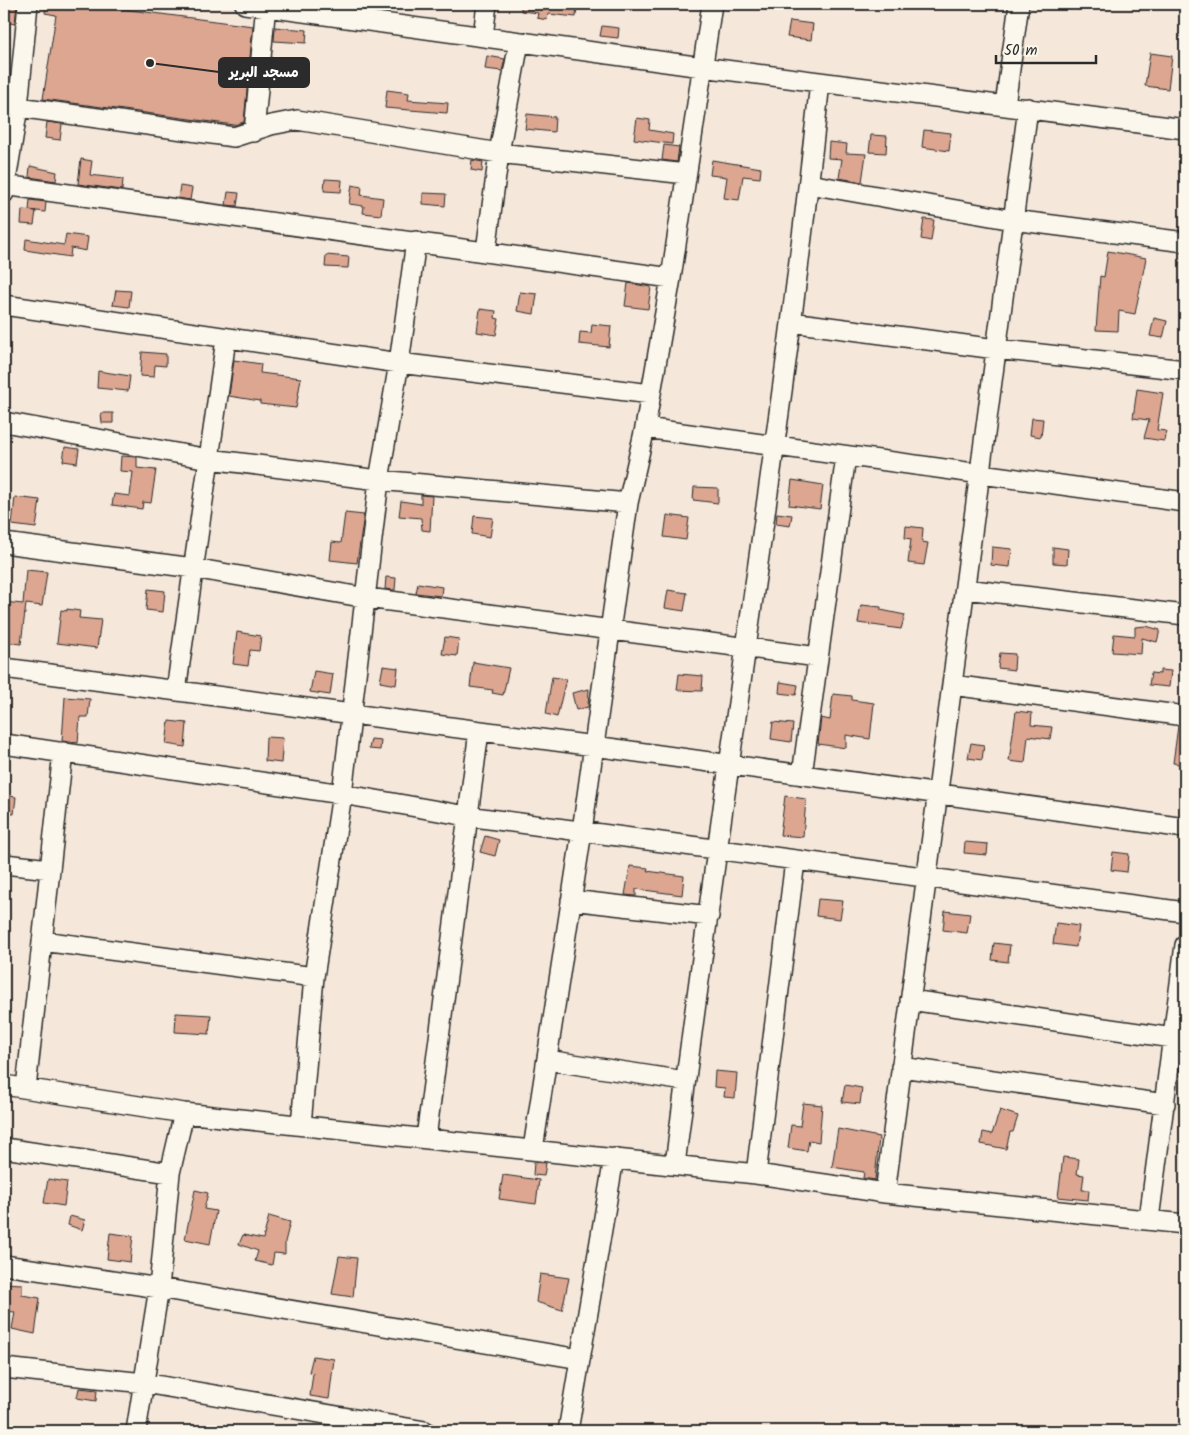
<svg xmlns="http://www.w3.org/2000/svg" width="1189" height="1435" font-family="Kalam,'Playpen Sans Arabic',sans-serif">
  <rect width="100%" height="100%" fill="#f5e7da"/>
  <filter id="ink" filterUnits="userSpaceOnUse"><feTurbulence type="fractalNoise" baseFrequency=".02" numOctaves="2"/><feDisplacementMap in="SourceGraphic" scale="10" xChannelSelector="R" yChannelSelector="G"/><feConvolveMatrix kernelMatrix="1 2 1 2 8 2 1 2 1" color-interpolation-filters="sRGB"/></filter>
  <g filter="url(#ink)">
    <path fill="#dca691" stroke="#2b2b2b" d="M7,4H17L15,24L5,22Z
      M46,4H84L253,26L244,122L234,125L43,99L56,15L45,13Z
      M521,4H577L576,17L548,14L547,20L537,18L538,13L521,11Z
      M790,21L813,24L811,40L787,37Z
      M602,26L619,28L618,38L600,36Z
      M275,27L307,30L306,43L274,41Z
      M1150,53L1172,56L1168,89L1145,86Z
      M487,56L505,59L502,71L485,69Z
      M387,90L409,93L408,100L448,103L447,113L385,108Z
      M527,114L555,117L554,132L525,129Z
      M637,118L650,120L649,130L673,134L672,144L634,139Z
      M47,122L62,124L60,140L45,138Z
      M924,130L951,133L949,151L922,147Z
      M871,135L887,136L886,153L869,152Z
      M829,142L847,144L846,153L866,154L862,182L839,178L842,159L828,158Z
      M664,145L679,147L677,162L662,160Z
      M81,159L92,161L90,175L123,179L122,190L78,184Z
      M472,160L483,162L482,172L471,170Z
      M712,160L761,168L760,178L743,176L739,200L724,198L727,177L710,175Z
      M30,166L57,172L56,181L29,177Z
      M325,179L342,180L341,192L324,191Z
      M352,185L362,187L361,195L383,198L381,215L363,213L364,206L349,204Z
      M180,186L192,188L190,200L178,198Z
      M228,192L239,193L237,206L226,205Z
      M423,193L446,194L445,206L423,204Z
      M30,200L46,202L45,212L29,210Z
      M22,210L36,211L34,225L21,224Z
      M924,219L934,220L931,241L921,239Z
      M66,234L88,237L86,251L71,248L70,257L25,250L26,239L64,245Z
      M1108,251L1146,258L1135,314L1119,311L1118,331L1096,330L1100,276L1104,277Z
      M326,255L349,257L348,268L325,267Z
      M628,283L651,287L648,309L625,306Z
      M116,290L131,291L129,307L113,305Z
      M520,292L537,294L534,314L517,311Z
      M480,309L496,311L495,318L499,319L496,335L477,332Z
      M1154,318L1167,321L1163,338L1150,336Z
      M592,324L611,326L609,347L579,344L580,332L591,333Z
      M142,352L166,354V366L155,365L154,377L140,376Z
      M234,360L261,364L260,373L301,378L296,408L260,404V401L229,396Z
      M98,371L130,376L128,391L97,388Z
      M1137,389L1163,393L1157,430L1166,431L1164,441L1144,438L1149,420L1133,418Z
      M101,413H113V423H102Z
      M1032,418L1043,419L1041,437L1030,435Z
      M65,447L79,449L77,463L63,461Z
      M121,456L137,457V468L156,470L151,503L143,502L142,509L112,505L114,494L130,496L133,472L120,471Z
      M792,480L823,485L820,509L789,505Z
      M694,487L718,488V503L693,500Z
      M421,495L432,496L430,531L422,530L421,518L399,516L401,501L421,504Z
      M15,497L40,500L36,528L12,525Z
      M345,513L364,515L357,563L330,560L332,542L341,543Z
      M777,513L792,515L790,526L776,524Z
      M667,515L689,518L686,540L664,537Z
      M474,516L493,518L490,537L472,534Z
      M906,526L923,528L922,542L928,543L924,565L908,563L911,539L905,538Z
      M992,547L1012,549L1010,567L991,565Z
      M1053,547L1068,549L1067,564L1053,563Z
      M26,570L47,572L42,606L26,604L21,644L4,642V602L23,604Z
      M386,577L396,578L395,590L385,589Z
      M418,583L442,587L441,596L416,593Z
      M148,589L165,591L163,612L146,610Z
      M668,590L687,593L684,611L665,608Z
      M861,605L881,607V610L905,615L901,629L858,623Z
      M67,609L80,611L79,618L101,620L97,648L57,643L61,610L67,611Z
      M1146,626L1160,630L1157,642L1142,638L1141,654L1112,652L1114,634L1135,636V627Z
      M237,632L261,636L259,651L250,650L248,666L233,664Z
      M445,637L459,639L457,656L442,654Z
      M1000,653L1015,654L1014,670L998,668Z
      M473,662L509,668L503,695L492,693L493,690L470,687Z
      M383,666L398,668L396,685L380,682Z
      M1160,670L1171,671L1169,687L1149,685L1151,673L1160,674Z
      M314,671L333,674L330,695L310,692Z
      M679,674L703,676L702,691L677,690Z
      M552,677L566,679L557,717L546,714Z
      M780,682L798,685L796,695L779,693Z
      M589,689L588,707L576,710L572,693Z
      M833,694L852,696V700L874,703L870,739L846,735V748L818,744L821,718L830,720Z
      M65,697L90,699L88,717H80L78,743L62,741Z
      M1016,711L1032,713L1031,725L1052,727L1050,739L1028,736L1025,763L1009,761Z
      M169,721L187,723L185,747L166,744Z
      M773,722L793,724L791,742L771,739Z
      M1178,726L1185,727V765L1173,763Z
      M266,737L283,738L281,763L265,761Z
      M371,739L381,740L380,750L369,749Z
      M971,743L984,745L982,760L968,758Z
      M4,795L16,797L14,814L4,813Z
      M785,796L806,799L803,837L780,835Z
      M485,836L499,840L495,856L480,852Z
      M965,842L988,844L987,855L964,853Z
      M1113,852L1129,854L1127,872L1111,870Z
      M630,866L648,868L647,871L684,876L682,895L636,889V896L625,895Z
      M818,899L843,901L840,919L816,916Z
      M945,911L970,914L967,933L943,930Z
      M1056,923L1079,926L1076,947L1053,944Z
      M994,943L1010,945L1008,962L992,960Z
      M176,1013L211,1015L209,1034L175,1032Z
      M715,1071L737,1073L735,1098L724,1097L725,1088L714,1087Z
      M845,1085L862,1088L860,1104L842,1102Z
      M803,1103L822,1105L819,1142L809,1140L807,1151L788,1148L791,1125L800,1126Z
      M1000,1110L1018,1116L1013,1132H1010L1006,1149L981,1144L983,1132L992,1134Z
      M838,1129L879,1137L875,1180L863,1178L864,1172L832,1167Z
      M1063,1157L1079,1159L1077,1174L1084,1175L1082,1190H1089L1088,1200L1058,1197Z
      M534,1162L546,1163L544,1176L533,1175Z
      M503,1175L539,1180L536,1204L499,1199Z
      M48,1179L67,1182L64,1206L44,1203Z
      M195,1190L208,1193L204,1209L216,1211L210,1244L185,1239Z
      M70,1216L85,1220L82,1230L68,1225Z
      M269,1216L290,1222L285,1242V1254L274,1253L272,1265L255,1261L258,1251L239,1244L243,1235L263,1239Z
      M110,1233L133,1236L130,1262L107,1259Z
      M339,1256L357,1258L353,1297L332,1294Z
      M540,1274L569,1278L562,1310L536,1302Z
      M4,1283L22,1284V1295L40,1298L35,1334L12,1329L15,1312L4,1311Z
      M313,1356L334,1359L329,1399L310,1396L313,1373L309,1372Z
      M79,1388L97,1390L96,1401L77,1398Z"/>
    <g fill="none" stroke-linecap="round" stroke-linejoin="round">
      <defs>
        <path id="minor" d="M245,4L702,67L1185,129
          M483,36L487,4
          M4,105L234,137L271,125L297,120L499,153L686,174
          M1005,105L1019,4
          M254,132L266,4
          M809,184L1013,220L1185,242
          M4,185L671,278
          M4,193L18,107L28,4
          M486,251L499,153L519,42
          M4,305L399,363L651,394
          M791,322L996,349L1185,370
          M4,422L209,459L379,480L628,503
          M645,428L1185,502
          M4,543L193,568L367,598L818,657
          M965,589L1185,615
          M4,668L594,746L1185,828
          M952,685L1185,716
          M176,691L226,339
          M4,744L342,794L467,816L1185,912
          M802,775L846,456
          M4,864L50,869
          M571,900L709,916
          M42,941L314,977
          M910,1000L1173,1038
          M547,1060L685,1081
          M901,1067L1165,1104
          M4,1085L184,1113L756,1174L885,1193L1185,1224
          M26,1088L63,752
          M301,1125L314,977L342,794L379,480L399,363L416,241
          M426,1138L479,731
          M4,1148L170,1173L159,1288L136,1431
          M533,1149L582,831L628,503L645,428L671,278L712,4
          M675,1165C719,804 781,444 820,82
          M170,1173L184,1113
          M756,1174L795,861
          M885,1193L1028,108
          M1149,1219L1185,945
          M4,1265L159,1288L580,1359
          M4,1368L144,1383L425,1431
          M568,1431L614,1158"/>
      </defs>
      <use href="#minor" stroke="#2b2b2b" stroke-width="22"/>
      <use href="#minor" stroke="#fbf7ec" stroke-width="19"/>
    </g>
  </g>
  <path fill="none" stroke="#2b2b2b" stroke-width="2" d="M150 63L219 72"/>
  <circle fill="#2b2b2b" stroke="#fbf7ec" stroke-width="2" cx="150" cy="63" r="5"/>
  <rect fill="#2b2b2b" stroke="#2b2b2b" stroke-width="2" x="219" y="58" width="90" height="29" rx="5"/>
  <g font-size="14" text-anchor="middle" font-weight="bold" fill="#fff">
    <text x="264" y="77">مسجد البرير</text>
  </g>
  <rect width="1189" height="1435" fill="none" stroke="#fbf7ec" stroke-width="20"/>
  <rect x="10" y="10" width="1169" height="1415" fill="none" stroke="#2b2b2b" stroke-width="2" filter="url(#ink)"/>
  <path d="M996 55v8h100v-8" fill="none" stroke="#2b2b2b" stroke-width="2.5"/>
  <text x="1004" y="55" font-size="15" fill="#2b2b2b" stroke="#fbf7ec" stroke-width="4" paint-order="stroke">50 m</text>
</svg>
